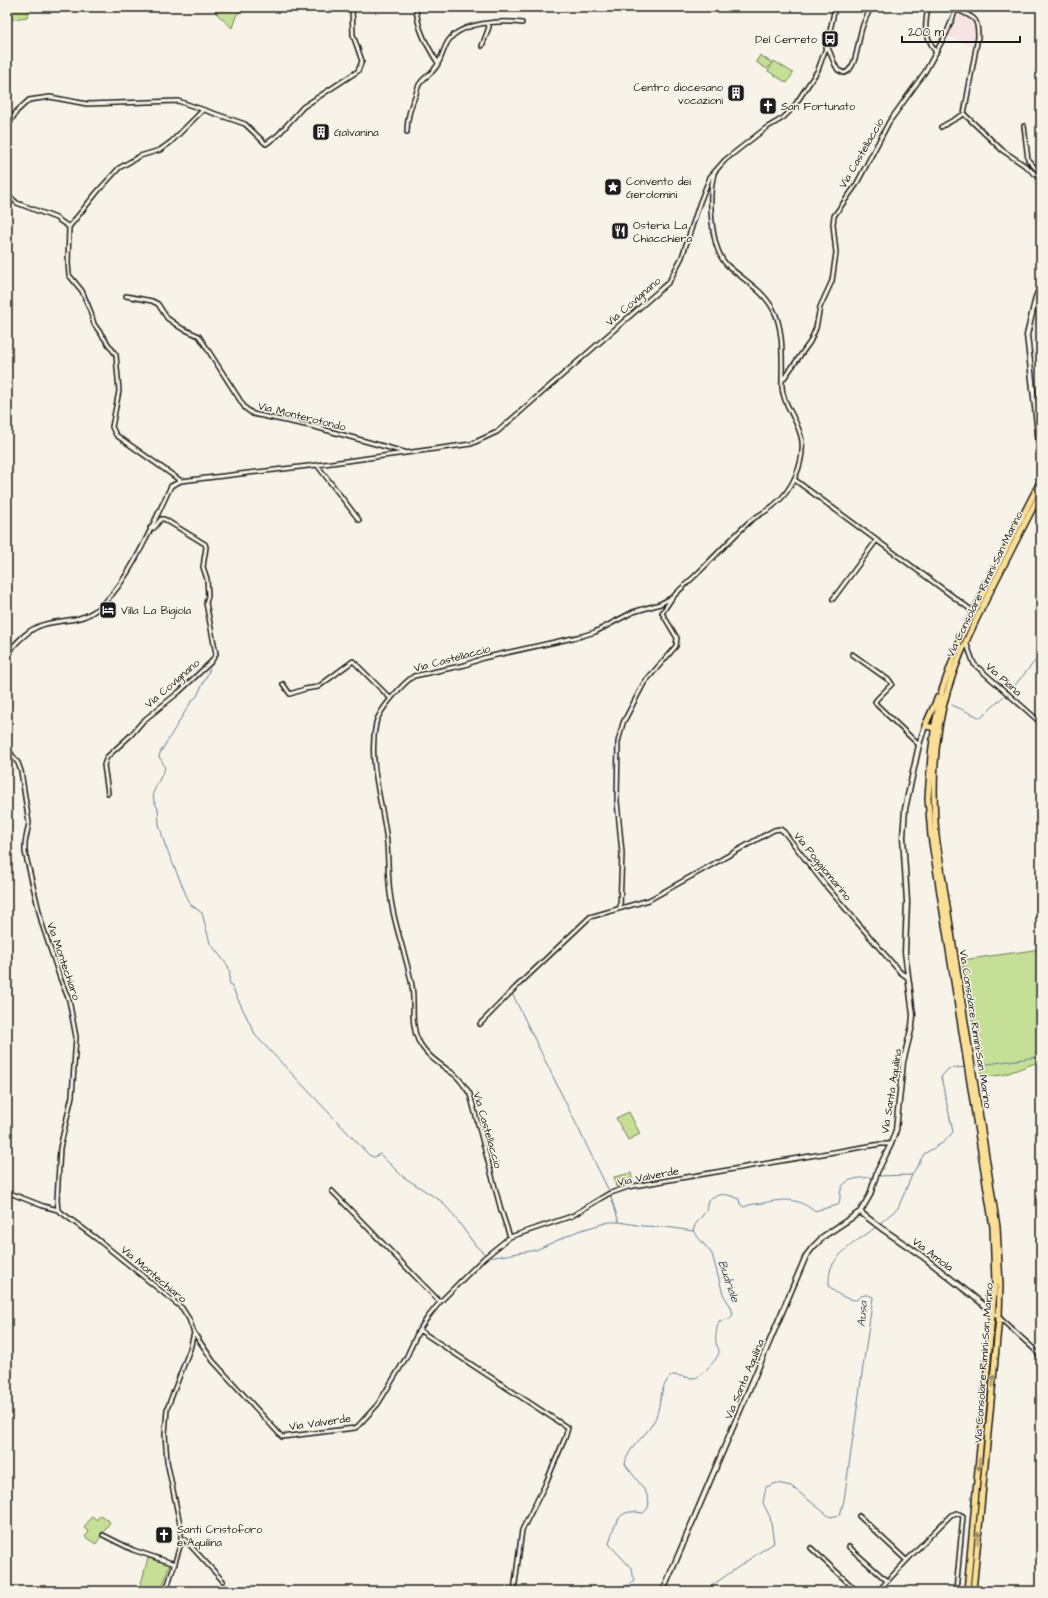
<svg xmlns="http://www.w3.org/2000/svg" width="1048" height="1598" font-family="'Architects Daughter',sans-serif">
  <rect width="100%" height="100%" fill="#f7f3e8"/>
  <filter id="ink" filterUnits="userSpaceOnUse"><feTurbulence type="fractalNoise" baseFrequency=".025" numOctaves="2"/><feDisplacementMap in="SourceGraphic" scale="8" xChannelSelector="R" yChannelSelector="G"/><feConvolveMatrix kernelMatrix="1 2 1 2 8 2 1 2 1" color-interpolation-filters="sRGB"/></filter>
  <g filter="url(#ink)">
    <path fill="#f6e3e3" d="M958,11L971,17L975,21L976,27L973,47L947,35Z"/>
    <path fill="#c5e096" stroke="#707e59" d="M7,7H29L27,17L7,20Z
      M214,7H244L236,16L232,28L216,13Z
      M760,55L772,63L767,69L756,62Z
      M774,61L793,73L787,83L768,71Z
      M1041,949V1061L1003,1075L982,1077L962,960Z
      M629,1112L640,1134L628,1140L616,1118Z
      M631,1173L633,1183L616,1187L614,1177Z
      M100,1515L110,1522L96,1544L85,1537L89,1532L84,1528L92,1516L97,1520Z
      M148,1558L170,1564L161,1591H139Z"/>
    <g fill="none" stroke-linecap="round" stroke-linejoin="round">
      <path stroke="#637f99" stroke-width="1" d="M210,669L197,696L191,702L160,753L159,757L162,761L165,768L153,793L154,801L158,809L159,824L165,845L190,904L202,913L210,943L228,966L230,973L229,981L256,1036L369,1155L374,1157L380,1154L402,1176L441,1201L451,1212L476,1246L489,1258L536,1250L578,1231L609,1222H619L643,1226L666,1227L693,1231
        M1010,691L1041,654
        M952,705L981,718L1006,694
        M512,993L609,1191
        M974,1066L1037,1057L1041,1055
        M877,1176L912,1175
        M610,1194L619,1222
        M878,1225L898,1208L912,1175L924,1154L944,1142L953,1132L941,1077L948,1069L965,1067
        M615,1591L629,1585L634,1581L632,1569L609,1544C612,1533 616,1513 630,1512C635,1511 639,1513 643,1513C661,1501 632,1476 625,1464C627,1448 645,1437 653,1423C662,1409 658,1386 672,1375C679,1375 686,1378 694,1378C700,1378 719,1358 719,1352C719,1349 717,1346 716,1343C715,1336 717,1327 719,1321L730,1319L733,1314L731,1307L723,1294L712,1254L693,1231L695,1225L706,1211L708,1200C717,1193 728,1193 739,1199L740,1204L744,1207C749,1204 757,1204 763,1203C783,1199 797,1197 814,1211L838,1205C841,1200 839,1195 841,1190C844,1177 863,1178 874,1177
        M704,1591L754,1556L774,1543L770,1517L763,1503L766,1487L777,1483L791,1486L830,1517L840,1515L844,1500L873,1297C866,1293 862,1295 856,1300C845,1299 836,1294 829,1286C829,1279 829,1270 833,1264C842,1249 862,1238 876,1227"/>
      <defs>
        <path id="minor" d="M416,7C417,28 427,46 438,63
          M928,7C924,30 924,32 936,53
          M827,45L835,65L838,70L844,73C857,70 858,39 862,28C864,21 868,14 871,7
          M482,46L489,27L488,24
          M964,114L1002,150L1024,165L1041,179
          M1024,126L1028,160L1041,174
          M7,127L17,111L29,100L50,97L87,104L178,101L245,124L266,144L278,135L303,107L358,71L362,61L353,35L352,7
          M941,127L964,114L978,37C978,16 974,18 956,9
          M407,132C407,117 410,107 416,94C417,90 418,85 421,82C425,77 432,73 436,67C442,59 443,48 449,40C462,22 502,20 522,23
          M714,174C708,196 710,248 727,265C743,280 762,289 773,309C784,328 782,360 782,381
          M7,194L17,203L56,218L69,227
          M126,296L152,301L158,304L167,318L181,328L199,336L245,408L253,414L315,427L404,452
          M317,465L359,520
          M795,480L974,612
          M181,481L116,435L112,427L119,391L116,355L94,324L90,310L82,291L69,275L68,263L69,227L98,191L119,168L140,156L160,150L171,142L203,110
          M833,599L876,541
          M966,642L974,664L1041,723
          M7,653C16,644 25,632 37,627C54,619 77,623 93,612C127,590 153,523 171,486L181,481L317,465L471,444L497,432L669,282L682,257L700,202L710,177L725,160L766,128L783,118L793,108L818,70L827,45L835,7
          M852,654L890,681L892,684L877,699L875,702L877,705L919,745
          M283,684L290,694L305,689L318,687L353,661L391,699
          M7,748L18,763L21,771L29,823L25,843V852L42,924L60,978L69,1000L76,1037L72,1096L60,1148L57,1200L58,1210L97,1239L182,1308L189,1319L194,1333L213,1361L282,1437L355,1428L358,1426L378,1404L406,1358L419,1330L428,1317L440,1302L484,1258L510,1237L572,1216L608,1194L628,1187L881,1144H891
          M108,793L104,765L107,757L131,735L143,721L179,692L211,662L216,654L206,603L208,596L207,579L203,567L206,547L205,544L164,519H161L154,528H150
          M620,907L622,853L617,801L618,742L623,723L644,683L676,646L677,638L662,613L672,598
          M480,1024L515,988L590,917L649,900L774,830L780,829L784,832L826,886L900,972L907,977
          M332,1191L440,1302
          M7,1192L43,1206L58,1210
          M510,1237L501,1210L470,1094C465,1087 461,1080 455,1075C440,1064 427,1057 418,1040C410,1023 415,1003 412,986C407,957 395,929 391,900C387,878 389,856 386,834C381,797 368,760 376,723C379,710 403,683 414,676L465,665L483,658L582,636L595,632L633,612L660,604L673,597C681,588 691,580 699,572C716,555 732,538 749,522C756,516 766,512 774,505C792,491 804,464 802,441C799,419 780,403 782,381L810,342L816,328L820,307L832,281L836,253L833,224L834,216L856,185L889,122L925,72L947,32L957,7
          M993,1312L1034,1349L1041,1358
          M419,1330L568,1428L565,1438L545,1485L522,1530L514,1591
          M859,1516L906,1560
          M103,1535L133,1550L175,1564
          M181,1540L184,1539L187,1542L223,1581
          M849,1547L887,1581
          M811,1548L857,1591
          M166,1591L181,1543V1529L167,1461L165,1434L167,1409L190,1349L194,1333
          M878,1591L926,1540L951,1515L957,1513L963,1516L956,1591"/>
        <path id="tertiary" d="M1041,285L1036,297L1027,335L1041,461
          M860,1212L881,1228L922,1256L993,1312
          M663,1591L806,1256L813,1247L824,1236L860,1212L870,1195L877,1172L891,1144L896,1130L903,1062L912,1026L913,1015L905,952L907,902L903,837L905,809L919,745L925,726"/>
        <path id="primary" d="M934,729L931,727L925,726L938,697
          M967,1591L995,1282L993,1227L931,836L928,798L931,755L935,724L942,690L961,637L1041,480
          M973,1591L999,1317L1000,1285L997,1227L936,836C933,799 933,763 939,727C947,677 970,631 993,586C1009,555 1025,523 1041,492"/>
      </defs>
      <use href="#minor" stroke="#1c1c1c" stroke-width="6"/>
      <use href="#tertiary" stroke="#1c1c1c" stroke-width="7"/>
      <use href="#primary" stroke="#1c1c1c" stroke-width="8"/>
      <use href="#minor" stroke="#f7f3e8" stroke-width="3"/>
      <use href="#tertiary" stroke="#f7f3e8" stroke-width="4"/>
      <use href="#primary" stroke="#fbdf96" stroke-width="5"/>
    </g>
    <defs><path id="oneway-shaft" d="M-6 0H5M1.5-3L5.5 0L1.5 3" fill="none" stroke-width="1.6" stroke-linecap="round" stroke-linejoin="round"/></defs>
    <g stroke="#97875f">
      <use href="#oneway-shaft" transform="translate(993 1381) rotate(-85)"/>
      <use href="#oneway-shaft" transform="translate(979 1464) rotate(95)"/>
      <use href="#oneway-shaft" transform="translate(978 1538) rotate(-85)"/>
    </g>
  </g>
  <defs>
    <symbol id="bus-square" viewBox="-11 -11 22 22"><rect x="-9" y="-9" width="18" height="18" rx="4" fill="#1c1c1c" stroke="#f7f3e8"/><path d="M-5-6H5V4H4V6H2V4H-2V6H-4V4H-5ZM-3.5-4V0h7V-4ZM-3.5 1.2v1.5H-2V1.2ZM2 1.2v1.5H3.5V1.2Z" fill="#fff"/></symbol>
    <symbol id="building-square" viewBox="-11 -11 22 22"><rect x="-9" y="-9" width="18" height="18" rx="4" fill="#1c1c1c" stroke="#f7f3e8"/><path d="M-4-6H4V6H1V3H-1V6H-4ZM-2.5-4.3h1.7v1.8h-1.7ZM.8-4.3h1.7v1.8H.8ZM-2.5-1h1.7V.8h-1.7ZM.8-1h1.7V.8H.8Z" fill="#fff"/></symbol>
    <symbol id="church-square" viewBox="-11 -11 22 22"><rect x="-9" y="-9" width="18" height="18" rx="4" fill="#1c1c1c" stroke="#f7f3e8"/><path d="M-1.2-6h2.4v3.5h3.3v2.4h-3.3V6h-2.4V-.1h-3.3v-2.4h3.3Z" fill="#fff"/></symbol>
    <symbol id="sight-square" viewBox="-11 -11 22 22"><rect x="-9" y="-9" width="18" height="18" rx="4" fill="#1c1c1c" stroke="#f7f3e8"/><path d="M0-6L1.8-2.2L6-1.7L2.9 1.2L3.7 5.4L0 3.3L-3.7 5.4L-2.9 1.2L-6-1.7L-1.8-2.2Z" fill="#fff"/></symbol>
    <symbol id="restaurant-square" viewBox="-11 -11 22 22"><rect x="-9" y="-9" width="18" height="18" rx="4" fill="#1c1c1c" stroke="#f7f3e8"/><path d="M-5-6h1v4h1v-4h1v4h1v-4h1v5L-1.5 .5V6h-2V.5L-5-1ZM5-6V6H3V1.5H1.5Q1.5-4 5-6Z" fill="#fff"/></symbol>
    <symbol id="hotel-square" viewBox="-11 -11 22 22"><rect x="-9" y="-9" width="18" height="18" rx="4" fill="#1c1c1c" stroke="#f7f3e8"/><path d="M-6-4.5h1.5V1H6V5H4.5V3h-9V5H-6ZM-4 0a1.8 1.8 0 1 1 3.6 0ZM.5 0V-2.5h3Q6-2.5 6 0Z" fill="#fff"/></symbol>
  </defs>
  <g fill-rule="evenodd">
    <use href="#bus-square" x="820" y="29" width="20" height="20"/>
    <use href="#building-square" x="726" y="83" width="20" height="20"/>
    <use href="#church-square" x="758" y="96" width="20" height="20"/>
    <use href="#building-square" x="311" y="122" width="20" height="20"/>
    <use href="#sight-square" x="603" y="177" width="20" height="20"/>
    <use href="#restaurant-square" x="610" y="221" width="20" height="20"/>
    <use href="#hotel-square" x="98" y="600" width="20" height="20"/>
    <use href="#church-square" x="154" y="1525" width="20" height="20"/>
  </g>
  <g text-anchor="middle" stroke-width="3" stroke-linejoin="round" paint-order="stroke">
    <g font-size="11" fill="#1c1c1c" stroke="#f7f3e8" text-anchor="start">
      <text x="817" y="43" text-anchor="end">Del Cerreto</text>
      <text x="723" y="91" text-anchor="end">Centro diocesano<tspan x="723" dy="13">vocazioni</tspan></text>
      <text x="781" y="110">San Fortunato</text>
      <text x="334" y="136">Galvanina</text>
      <text x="626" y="185">Convento dei<tspan x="626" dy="13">Gerolomini</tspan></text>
      <text x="633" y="229">Osteria La<tspan x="633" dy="13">Chiacchiera</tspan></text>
      <text x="121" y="614">Villa La Bigiola</text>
      <text x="177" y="1533">Santi Cristoforo<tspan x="177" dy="13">e Aquilina</tspan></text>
    </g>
    <g font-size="11" fill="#1c1c1c" stroke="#f7f3e8">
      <text transform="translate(861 153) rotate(-60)" y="4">Via Castellaccio</text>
      <text transform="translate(633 301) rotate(-41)" y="4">Via Covignano</text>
      <text transform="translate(302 416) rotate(14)" y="4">Via Monterotondo</text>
      <text transform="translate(984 584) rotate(-64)" y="4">Via Consolare Rimini-San Marino</text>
      <text transform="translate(452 658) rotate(-15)" y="4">Via Castellaccio</text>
      <text transform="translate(1004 679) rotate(42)" y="4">Via Piana</text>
      <text transform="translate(172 683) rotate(-41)" y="4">Via Covignano</text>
      <text transform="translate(823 866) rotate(51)" y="4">Via Poggiomarino</text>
      <text transform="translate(64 961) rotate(71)" y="4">Via Montechiaro</text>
      <text transform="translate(976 1029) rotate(81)" y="4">Via Consolare Rimini-San Marino</text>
      <text transform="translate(891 1091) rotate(-81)" y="4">Via Santa Aquilina</text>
      <text transform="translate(488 1130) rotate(74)" y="4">Via Castellaccio</text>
      <text transform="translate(648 1176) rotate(-11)" y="4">Via Valverde</text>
      <text transform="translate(933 1254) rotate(37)" y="4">Via Amola</text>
      <text transform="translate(154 1274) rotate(40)" y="4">Via Montechiaro</text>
      <text transform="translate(983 1363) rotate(-86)" y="4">Via Consolare Rimini-San Marino</text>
      <text transform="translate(744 1379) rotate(-67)" y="4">Via Santa Aquilina</text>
      <text transform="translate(320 1422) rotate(-8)" y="4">Via Valverde</text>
    </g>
    <g font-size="12" font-style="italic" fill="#455665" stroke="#f7f3e8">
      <text transform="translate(729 1281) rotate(71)" y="4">Budriale</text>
      <text transform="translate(862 1314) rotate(-85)" y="4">Ausa</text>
    </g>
  </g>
  <rect width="1048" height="1598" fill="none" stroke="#f7f3e8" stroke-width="24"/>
  <rect x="12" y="12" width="1024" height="1574" fill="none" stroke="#1c1c1c" stroke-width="1.5" filter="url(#ink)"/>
  <path d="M902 36v6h118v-6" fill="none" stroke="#1c1c1c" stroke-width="2"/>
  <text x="908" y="36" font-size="12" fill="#1c1c1c" stroke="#f7f3e8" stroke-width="3" paint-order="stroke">200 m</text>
</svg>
